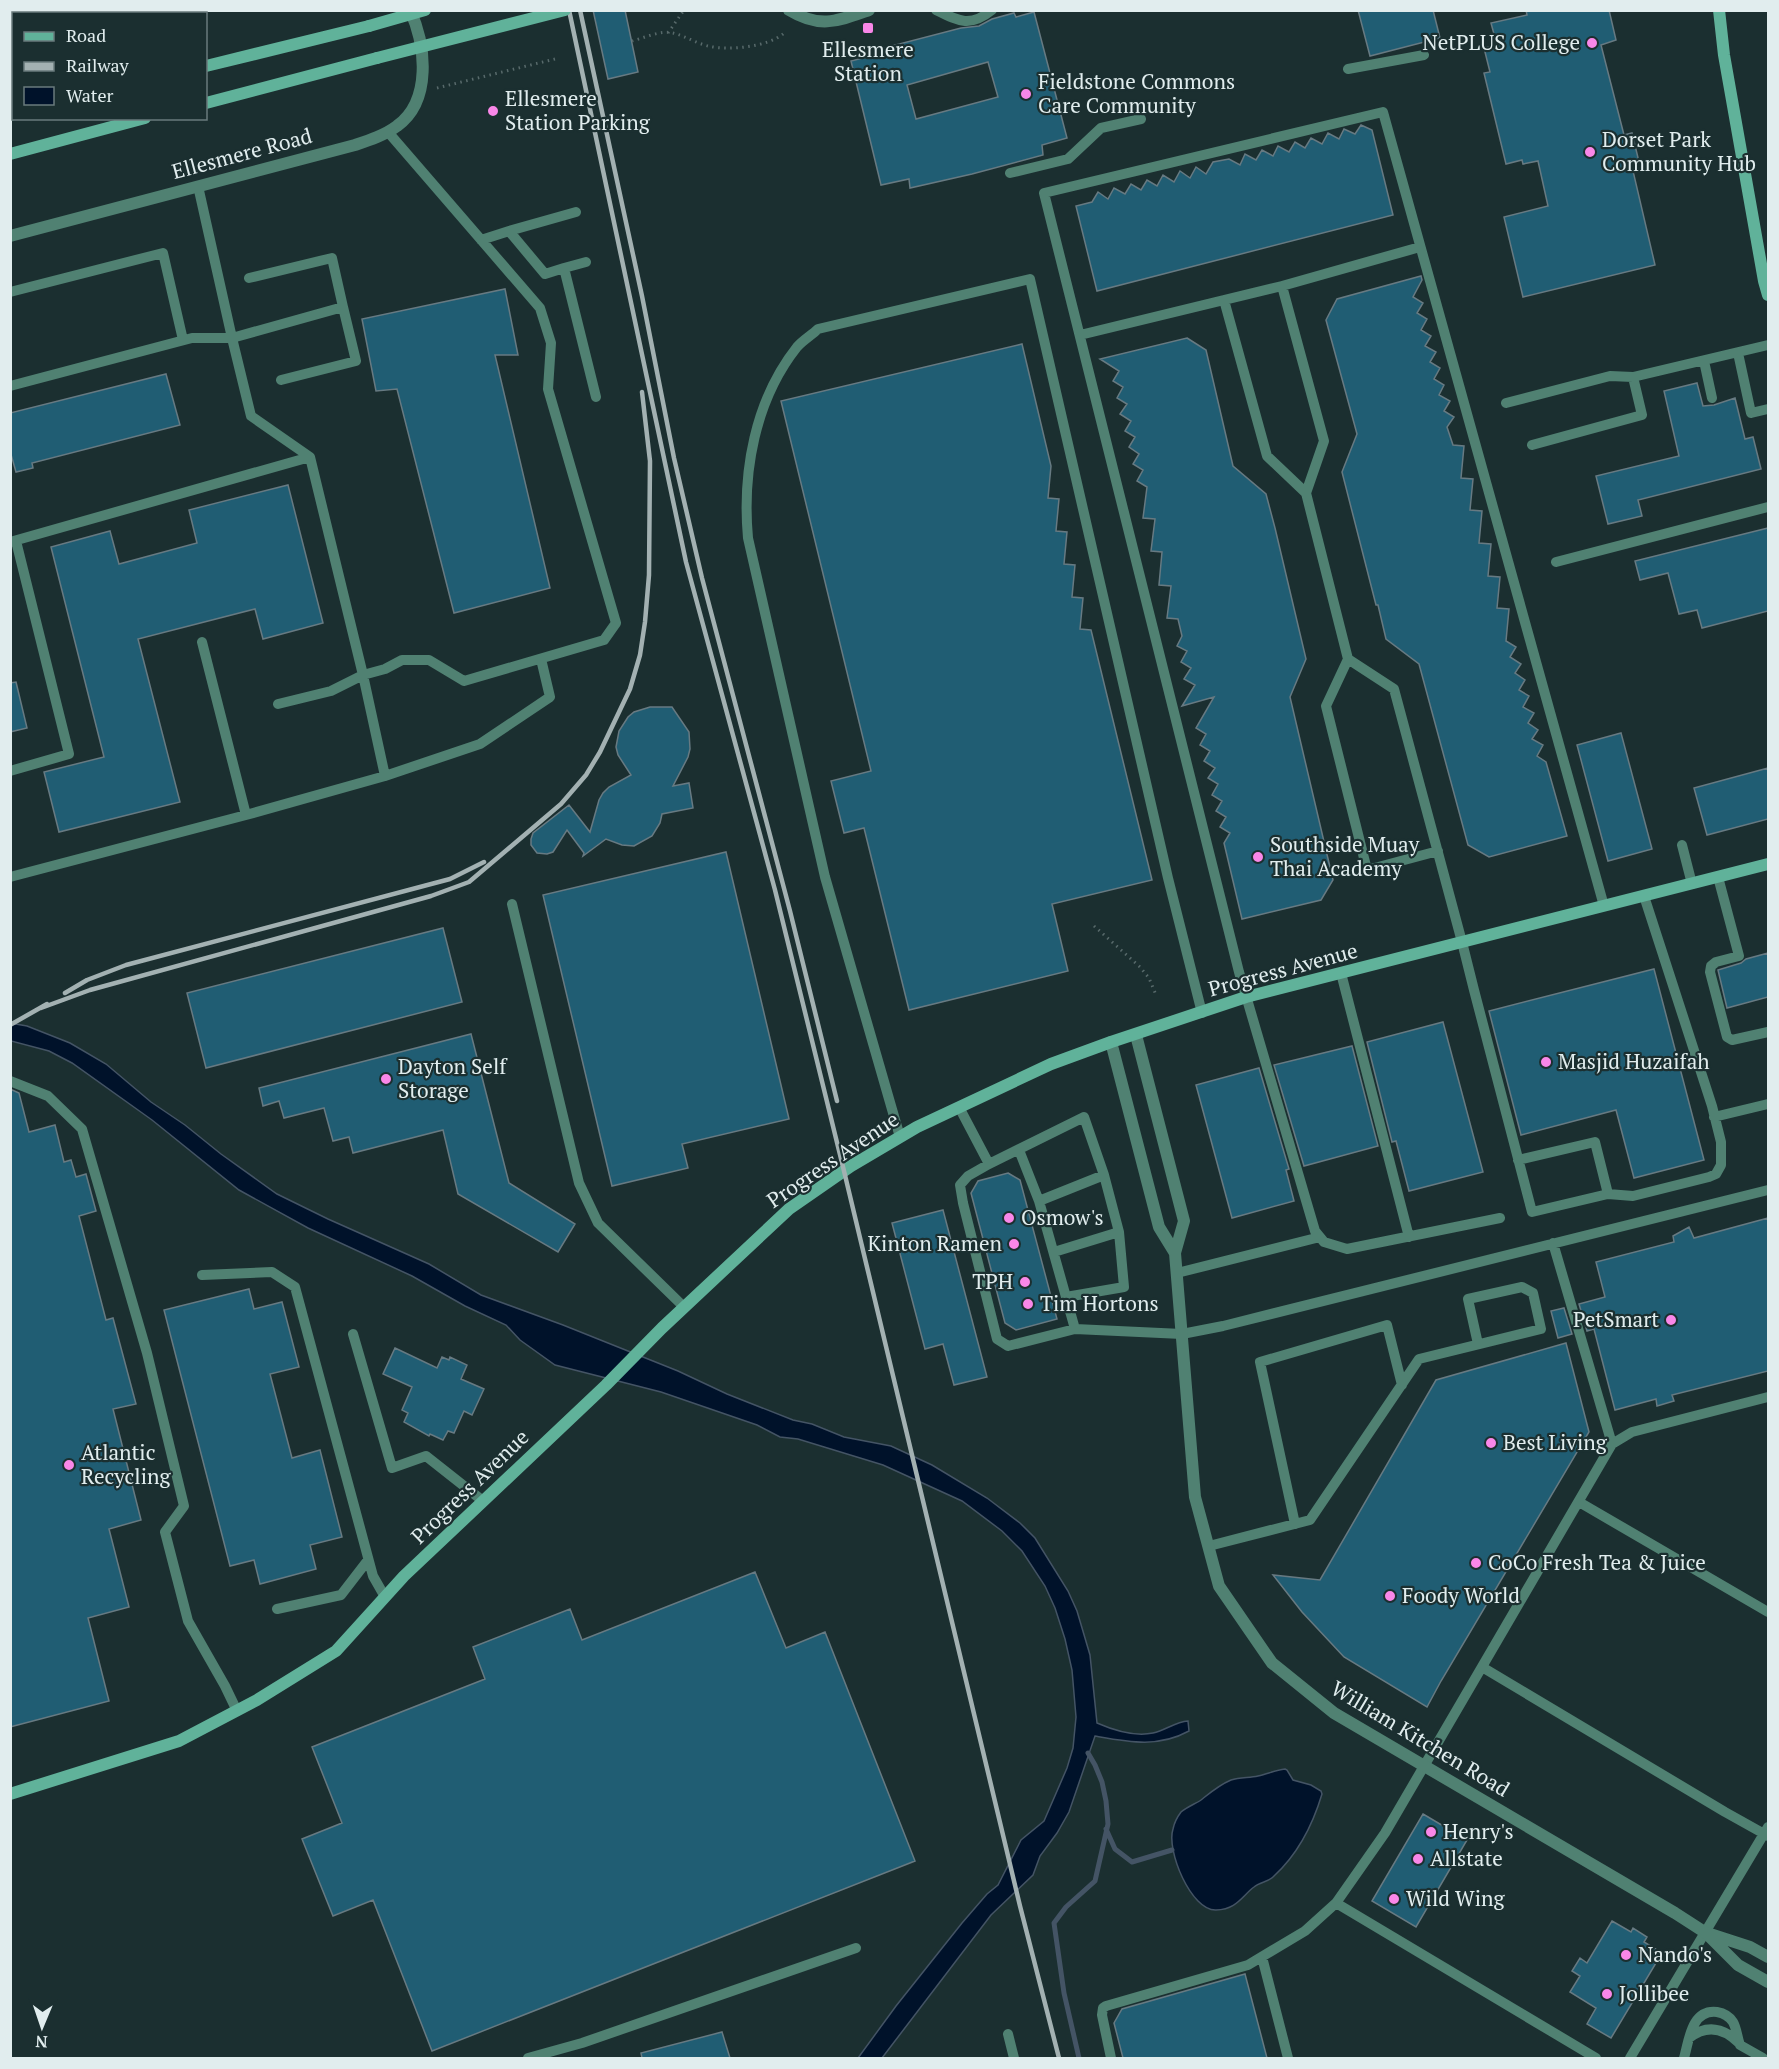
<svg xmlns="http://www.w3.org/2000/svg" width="1779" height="2069" font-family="'PT Serif',serif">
  <rect width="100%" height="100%" fill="#1b2f30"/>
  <path fill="#00122a" stroke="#445465" stroke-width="1.5" d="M10,1023L27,1026L70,1043L106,1064L151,1102L185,1125L221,1154L277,1194L328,1219L429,1264L481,1295L563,1325L678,1371L727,1394L793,1420L812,1424L844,1437L891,1446L932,1465L987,1498L1020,1523L1035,1538L1068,1591L1077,1611L1090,1655L1097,1723C1113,1730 1134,1737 1153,1733C1166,1730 1175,1722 1188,1721L1189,1731C1158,1748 1129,1742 1095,1736L1069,1812L1057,1833L1040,1856L1033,1875L991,1915L882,2058H858L896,2006L962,1923L987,1894L998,1885L1021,1840L1044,1821L1067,1768L1073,1748L1076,1717L1072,1670L1065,1639L1055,1608L1045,1586L1022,1551L1002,1531L962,1501L883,1465L798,1439L780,1437L757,1425L661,1392L555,1365L520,1340L506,1325L465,1306L412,1276L308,1228L239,1190L152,1120L72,1063L49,1051L11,1041Z
    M1285,1769L1287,1770L1293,1780L1311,1785L1321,1791L1322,1794C1313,1824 1298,1854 1274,1876C1269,1882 1260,1882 1254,1887C1241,1897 1237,1909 1216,1910C1191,1911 1166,1850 1173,1829C1174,1824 1178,1816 1181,1812C1187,1807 1195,1804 1201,1800C1211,1792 1219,1785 1231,1780C1240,1777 1249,1778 1258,1776C1268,1774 1275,1770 1285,1769Z"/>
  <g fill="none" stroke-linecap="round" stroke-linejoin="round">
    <path stroke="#445465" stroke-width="5" d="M1106,1829L1115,1849L1132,1862L1172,1850
      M1079,2058L1064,1993L1054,1923L1066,1907L1095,1881L1108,1824L1106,1801L1102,1782L1095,1765L1088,1753"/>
  </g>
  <path fill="#205d73" stroke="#677a82" stroke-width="1.5" fill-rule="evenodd" d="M593,10H625L638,72L608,79Z
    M1358,10H1433L1440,38L1370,56Z
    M1526,10H1609L1616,40L1601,45L1624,135L1632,133L1641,170L1633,171L1655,265L1523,297L1504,217L1548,206L1538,161L1523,164L1522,160L1506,164L1484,73L1490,72L1484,48L1497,45L1491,23L1527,15Z
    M1034,12L1067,138L1042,145L1043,155L972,174L910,188L909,179L881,185L851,61L871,56L872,51L961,28L979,26L992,19L1014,13L1016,17ZM988,62L998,97L916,119L907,85Z
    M1361,125L1372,130L1393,215L1097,291L1076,206L1092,202L1098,192L1108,199L1114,188L1125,194L1131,184L1141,190L1147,180L1157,186L1163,175L1174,182L1180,171L1190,178L1196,167L1206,174L1213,162L1229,159L1240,165L1245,154L1256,160L1262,150L1273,156L1278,146L1289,152L1295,142L1305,148L1311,138L1322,144L1328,133L1339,139L1344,129L1355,134Z
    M1421,276L1422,280L1413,297L1423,303L1417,313L1427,319L1421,330L1431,336L1425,346L1436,352L1430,362L1440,368L1434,379L1444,385L1439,395L1450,401L1444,411L1454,417L1447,427L1453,445L1464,446L1461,478L1473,479L1470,510L1482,511L1479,543L1491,544L1488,576L1500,577L1497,608L1509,609L1506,641L1516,647L1510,657L1521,664L1515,673L1525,680L1519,690L1529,696L1523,707L1534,713L1528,723L1538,730L1532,739L1543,745L1537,756L1546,762L1567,836L1489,857L1468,845L1419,664L1386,639L1378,605H1376L1342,472L1357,434L1326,320L1337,299Z
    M505,289L518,355H495L550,588L454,613L397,389L376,391L362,319Z
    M1187,338L1206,350L1233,466L1266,494L1275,528L1306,659L1290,697L1333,880L1321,900L1242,919L1224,843L1230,833L1220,827L1226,817L1216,811L1222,801L1212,795L1218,784L1208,778L1215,768L1204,761L1210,751L1200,745L1206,734L1196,728L1214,697L1182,706L1195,685L1184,679L1191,668L1181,662L1187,651L1177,646L1182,636L1178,619L1167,618L1171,586L1159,585L1162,552L1151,551L1155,519L1143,518L1147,487L1137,481L1143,470L1133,464L1139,454L1129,447L1135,437L1125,431L1131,421L1120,414L1127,404L1117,398L1123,387L1113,381L1119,371L1100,359Z
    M1022,344L1051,466L1048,498L1059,499L1056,531L1067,532L1064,564L1075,565L1072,597L1083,598L1080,629L1091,630L1152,880L1052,904L1068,971L909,1010L864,828L844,833L831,781L871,771L781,401Z
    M166,374L180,425L32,463L33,468L16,472L10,451V413Z
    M1697,383L1703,406L1714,405L1735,398L1745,439L1753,437L1761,469L1638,500L1642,516L1608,524L1596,476L1679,456L1664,391Z
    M288,485L323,623L263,639L255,609L138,639L180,802L59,832L44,772L104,757L51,547L110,531L119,564L197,543L189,510Z
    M1768,528V611L1702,628L1697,610L1679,614L1668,573L1640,580L1635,561Z
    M16,682L27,728L10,732V683Z
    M650,707H672L689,732L690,749L688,757L673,786L689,783L693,808L662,814L660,823L652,836L634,846L622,845L606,839L583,856L584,853L567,830L553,852L547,854L537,853L531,845V839L533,833L569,805L590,832L599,800L603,793L609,787L631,775L618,755L616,747L619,731L628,717L634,712Z
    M1621,733L1652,849L1608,861L1577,745Z
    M1768,768V819L1707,835L1694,788Z
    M726,852L789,1119L682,1144L688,1168L612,1186L543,895Z
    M443,928L462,1002L206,1068L187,993Z
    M1768,953V997L1727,1008L1718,970L1741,963L1746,959Z
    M1654,969L1704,1160L1634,1178L1616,1110L1521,1135L1489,1011Z
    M1443,1022L1483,1172L1409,1191L1396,1141L1392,1142L1367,1042Z
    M471,1034L509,1183L575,1224L558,1252L458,1194L443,1130L353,1153L349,1137L333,1141L324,1108L284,1118L279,1101L263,1106L259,1088Z
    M1352,1046L1378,1146L1304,1166L1274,1065Z
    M1259,1068L1289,1169L1286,1170L1294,1201L1232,1218L1196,1085Z
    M10,1089L19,1093L29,1132L55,1125L64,1162L71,1160L76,1177L86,1174L96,1211L79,1216L106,1320L113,1318L136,1404L113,1409L141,1520L109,1529L129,1607L88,1618L109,1701L10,1727Z
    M1008,1173L1020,1180L1057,1319L1016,1330L1005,1323L971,1193L978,1181Z
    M943,1210L987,1377L954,1385L943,1344L925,1349L892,1223Z
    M1768,1218V1371L1672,1395L1674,1401L1657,1406L1656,1399L1615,1410L1594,1329L1587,1331L1579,1304L1605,1297L1596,1262L1674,1242L1673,1236L1689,1227L1694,1238Z
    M249,1289L254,1309L282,1302L299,1367L270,1374L292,1458L320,1450L342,1537L310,1545L316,1569L260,1584L254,1560L230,1566L164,1310Z
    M1564,1308L1572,1334L1558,1338L1551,1311Z
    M1566,1343L1589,1432L1441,1681L1427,1707L1344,1657L1302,1612L1273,1575L1320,1580L1436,1380Z
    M395,1348L437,1368L442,1357L449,1360L450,1357L467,1365L461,1379L484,1389L472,1415L464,1411L454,1433L448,1431L443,1440L430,1434L429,1436L404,1422L408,1413L402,1410L412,1387L383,1374Z
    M755,1572L786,1648L825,1632L915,1861L432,2051L373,1900L333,1916L302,1839L342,1823L312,1747L485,1679L473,1647L570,1609L582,1640Z
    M1423,1814L1467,1840L1416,1927L1372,1901Z
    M1612,1921L1631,1932L1633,1928L1647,1937L1644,1942L1662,1953L1611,2038L1587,2024L1596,2008L1570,1992L1580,1976L1572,1971L1580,1958L1587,1963Z
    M1245,1974L1267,2058H1123L1114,2023L1122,2009Z
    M722,2032L730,2058H642L641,2053Z"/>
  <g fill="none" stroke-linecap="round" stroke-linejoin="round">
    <path stroke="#586a6b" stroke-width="3" stroke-dasharray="1.5 4.5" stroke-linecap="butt" d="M668,33L684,10
      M632,41C644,38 660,30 673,33C685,36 696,43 708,46C728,51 769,47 784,33
      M437,88L555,59
      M1094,926L1140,967L1149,978L1156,995"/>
    <path stroke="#508172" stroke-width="10" d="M936,10C958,21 970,28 992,10
      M1348,69L1424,55
      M388,132L540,308L551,343L548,389L616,623L604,640L464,681L429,660H402L385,669L363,675L385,776L480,744L550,697L541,659
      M1010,173L1068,159L1101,128L1141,119
      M481,240L509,231
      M586,262L564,268L596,397
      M564,268L545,274L509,231L576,212
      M249,278L332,258L343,307
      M1282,286L1420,247
      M10,292L163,253L183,340
      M1224,300L1267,456L1306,493
      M1080,335L1282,286L1324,441L1306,493L1348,659L1394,689L1462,942L1474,990L1532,1212L1608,1194L1595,1142L1518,1160
      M1738,353L1751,413L1768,409
      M1704,361L1712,398
      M10,386L192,338H232L198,186
      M1506,403L1610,376L1633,377
      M1532,445L1642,415L1633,377L1768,345
      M10,542L310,457
      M1556,562L1768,507
      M202,642L246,815
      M1348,659L1326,706L1367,870L1438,851
      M278,704L331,691L363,675L310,457L251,416L232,338L343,307L356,361L281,380
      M10,771L69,754L16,541
      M1682,845L1692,884
      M10,877L246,815L385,776
      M1718,877L1739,956L1716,962L1711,966L1710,972L1727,1037L1732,1040L1768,1032
      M512,904L579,1183L598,1223L684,1307
      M1341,973L1409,1237
      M10,1081L48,1096L82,1129L147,1353L184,1506L165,1532L188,1621L225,1686L237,1711
      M959,1107L989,1164
      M1714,1117L1768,1104
      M900,1137L825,877L748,538C742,472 755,400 797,347C803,340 812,335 818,329L1030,279L1168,878L1202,1013
      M1019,1150L1039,1201L1075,1329L1182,1334L1223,1326L1768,1190
      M1608,1194L1633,1196L1709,1177L1716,1174L1721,1165V1142L1712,1106L1644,896
      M1039,1201L1104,1175
      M1500,1218L1347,1249L1324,1242L1315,1231L1239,972L1044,193L1383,112L1604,906
      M1553,1243L1612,1444
      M1054,1252L1119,1232
      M1177,1273L1320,1237
      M202,1275L272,1272L295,1287L373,1576L385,1597
      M1066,1297L1124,1287L1119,1232L1104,1175L1084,1117L989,1164L968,1176L960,1185L963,1203L997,1339L1008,1346L1075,1329
      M353,1334L392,1468L426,1456L483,1501
      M1579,1502L1768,1612
      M1295,1524L1260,1362L1387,1325L1402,1385
      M1209,1546L1310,1520L1419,1359L1541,1329L1533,1293L1522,1287L1468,1299L1478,1344
      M277,1609L341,1595L368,1560
      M1482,1667L1725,1812L1768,1836
      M1336,1903L1596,2058
      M1262,1957L1288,2058
      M1008,2034L1014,2058
      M1689,2038C1707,2024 1724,2028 1739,2043
      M528,2058L582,2043L856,1948
      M1111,2058L1102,2015L1103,2008L1106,2006L1248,1965L1305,1931L1336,1903L1385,1833L1612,1444L1632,1432L1768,1397
      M1630,2058L1768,1827
      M1684,2058C1689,2041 1691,2009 1717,2012C1723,2013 1729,2016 1733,2022C1737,2029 1737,2037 1740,2045L1763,2058"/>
    <path stroke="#508172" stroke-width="12" d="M19,10L20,14
      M789,10C820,29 838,21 869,10
      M178,14L192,10
      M10,49L14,48
      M10,236L355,145C370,140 385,135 397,126C432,101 426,45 410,10"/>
    <path stroke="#508172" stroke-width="12" d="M1136,1035L1184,1221L1175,1253L1195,1497L1219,1586L1272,1663L1334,1713L1675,1913L1706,1933L1738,1965L1768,1982
      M1111,1042L1159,1227L1175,1253
      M1710,1934L1750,1947L1768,1957"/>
    <path stroke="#60b29a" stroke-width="12" d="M1719,10L1724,55L1764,281L1768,295
      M206,66L369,26
      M206,103L377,58
      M10,115L14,114
      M10,154L145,118
      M10,1794L179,1741L257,1700L336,1651L404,1576L606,1385L662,1328L789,1209L851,1166L917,1127L1051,1064L1111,1042L1246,997L1768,864"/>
    <path stroke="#a3b1b2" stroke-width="4.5" d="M569,10L686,562L775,890L844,1171L1020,1906L1059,2058
      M580,10L642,296L674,458L702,578L790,911L837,1101
      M65,993L87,980L126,965L450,879L484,862
      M41,1008L90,990L431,896L469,882L561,804L586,775L600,752L630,689L640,655L645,622L649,575L650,461L642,392
      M10,1025L47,1004"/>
    <path stroke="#60b29a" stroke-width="12" d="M369,26L425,10
      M377,58L565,10"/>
  </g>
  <g fill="#f987e8" stroke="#1b2f30" stroke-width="2">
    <rect x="862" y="22" width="12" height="12" rx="3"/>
    <circle cx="1592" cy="43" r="6"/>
    <circle cx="1026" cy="94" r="6"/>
    <circle cx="493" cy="111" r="6"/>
    <circle cx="1590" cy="152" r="6"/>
    <circle cx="1258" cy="857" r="6"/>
    <circle cx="1546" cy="1062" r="6"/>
    <circle cx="386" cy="1079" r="6"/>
    <circle cx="1009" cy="1218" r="6"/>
    <circle cx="1014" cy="1244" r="6"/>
    <circle cx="1025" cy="1282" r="6"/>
    <circle cx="1028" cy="1304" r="6"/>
    <circle cx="1671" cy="1320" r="6"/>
    <circle cx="1491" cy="1443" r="6"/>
    <circle cx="69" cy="1465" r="6"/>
    <circle cx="1476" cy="1563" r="6"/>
    <circle cx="1390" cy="1596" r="6"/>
    <circle cx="1431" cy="1832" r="6"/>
    <circle cx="1418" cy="1859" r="6"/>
    <circle cx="1394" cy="1899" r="6"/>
    <circle cx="1626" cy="1955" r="6"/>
    <circle cx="1607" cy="1994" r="6"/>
  </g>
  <g text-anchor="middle" stroke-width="4.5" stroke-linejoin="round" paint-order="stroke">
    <g font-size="21" fill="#e1edee" stroke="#1b2f30" text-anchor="start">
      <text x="1580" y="50" text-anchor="end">NetPLUS College</text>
      <text x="868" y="57" text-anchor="middle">Ellesmere<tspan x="868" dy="24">Station</tspan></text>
      <text x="1038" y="89">Fieldstone Commons<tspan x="1038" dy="24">Care Community</tspan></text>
      <text x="505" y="106">Ellesmere<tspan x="505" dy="24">Station Parking</tspan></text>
      <text x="1602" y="147">Dorset Park<tspan x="1602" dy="24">Community Hub</tspan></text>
      <text x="1270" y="852">Southside Muay<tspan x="1270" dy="24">Thai Academy</tspan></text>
      <text x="1558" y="1069">Masjid Huzaifah</text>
      <text x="398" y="1074">Dayton Self<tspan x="398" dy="24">Storage</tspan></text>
      <text x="1021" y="1225">Osmow's</text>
      <text x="1002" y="1251" text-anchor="end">Kinton Ramen</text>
      <text x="1013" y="1289" text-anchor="end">TPH</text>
      <text x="1040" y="1311">Tim Hortons</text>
      <text x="1659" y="1327" text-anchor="end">PetSmart</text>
      <text x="1503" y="1450">Best Living</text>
      <text x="81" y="1460">Atlantic<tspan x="81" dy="24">Recycling</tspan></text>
      <text x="1488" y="1570">CoCo Fresh Tea &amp; Juice</text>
      <text x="1402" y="1603">Foody World</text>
      <text x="1443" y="1839">Henry's</text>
      <text x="1430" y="1866">Allstate</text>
      <text x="1406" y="1906">Wild Wing</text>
      <text x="1638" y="1962">Nando's</text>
      <text x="1619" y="2001">Jollibee</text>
    </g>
    <g font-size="21" fill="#e1edee" stroke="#1b2f30">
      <text transform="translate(242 154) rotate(-15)" y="7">Ellesmere Road</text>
      <text transform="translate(1283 970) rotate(-15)" y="7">Progress Avenue</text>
      <text transform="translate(833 1160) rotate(-34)" y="7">Progress Avenue</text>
      <text transform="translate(470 1487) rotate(-44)" y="7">Progress Avenue</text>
      <text transform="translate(1420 1739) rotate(31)" y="7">William Kitchen Road</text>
    </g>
  </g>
  <rect width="1779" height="2069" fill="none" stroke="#e1edee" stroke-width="24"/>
  <rect x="12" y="12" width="195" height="108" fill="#1b2f30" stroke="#6a7b7c" stroke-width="1.5"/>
  <rect x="24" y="32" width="30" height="9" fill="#60b29a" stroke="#6a7b7c" stroke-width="1.5"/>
  <text x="66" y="42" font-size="18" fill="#e1edee">Road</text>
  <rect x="24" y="62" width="30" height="9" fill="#a3b1b2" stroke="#6a7b7c" stroke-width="1.5"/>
  <text x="66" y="72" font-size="18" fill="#e1edee">Railway</text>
  <rect x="24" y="87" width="30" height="18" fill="#00122a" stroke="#6a7b7c" stroke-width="1.5"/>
  <text x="66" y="102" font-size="18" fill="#e1edee">Water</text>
  <g transform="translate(42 2027) rotate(182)" stroke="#1b2f30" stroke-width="4.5" paint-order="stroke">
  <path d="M0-4.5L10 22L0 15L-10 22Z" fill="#e1edee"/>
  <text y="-9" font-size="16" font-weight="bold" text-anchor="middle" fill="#e1edee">N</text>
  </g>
</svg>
